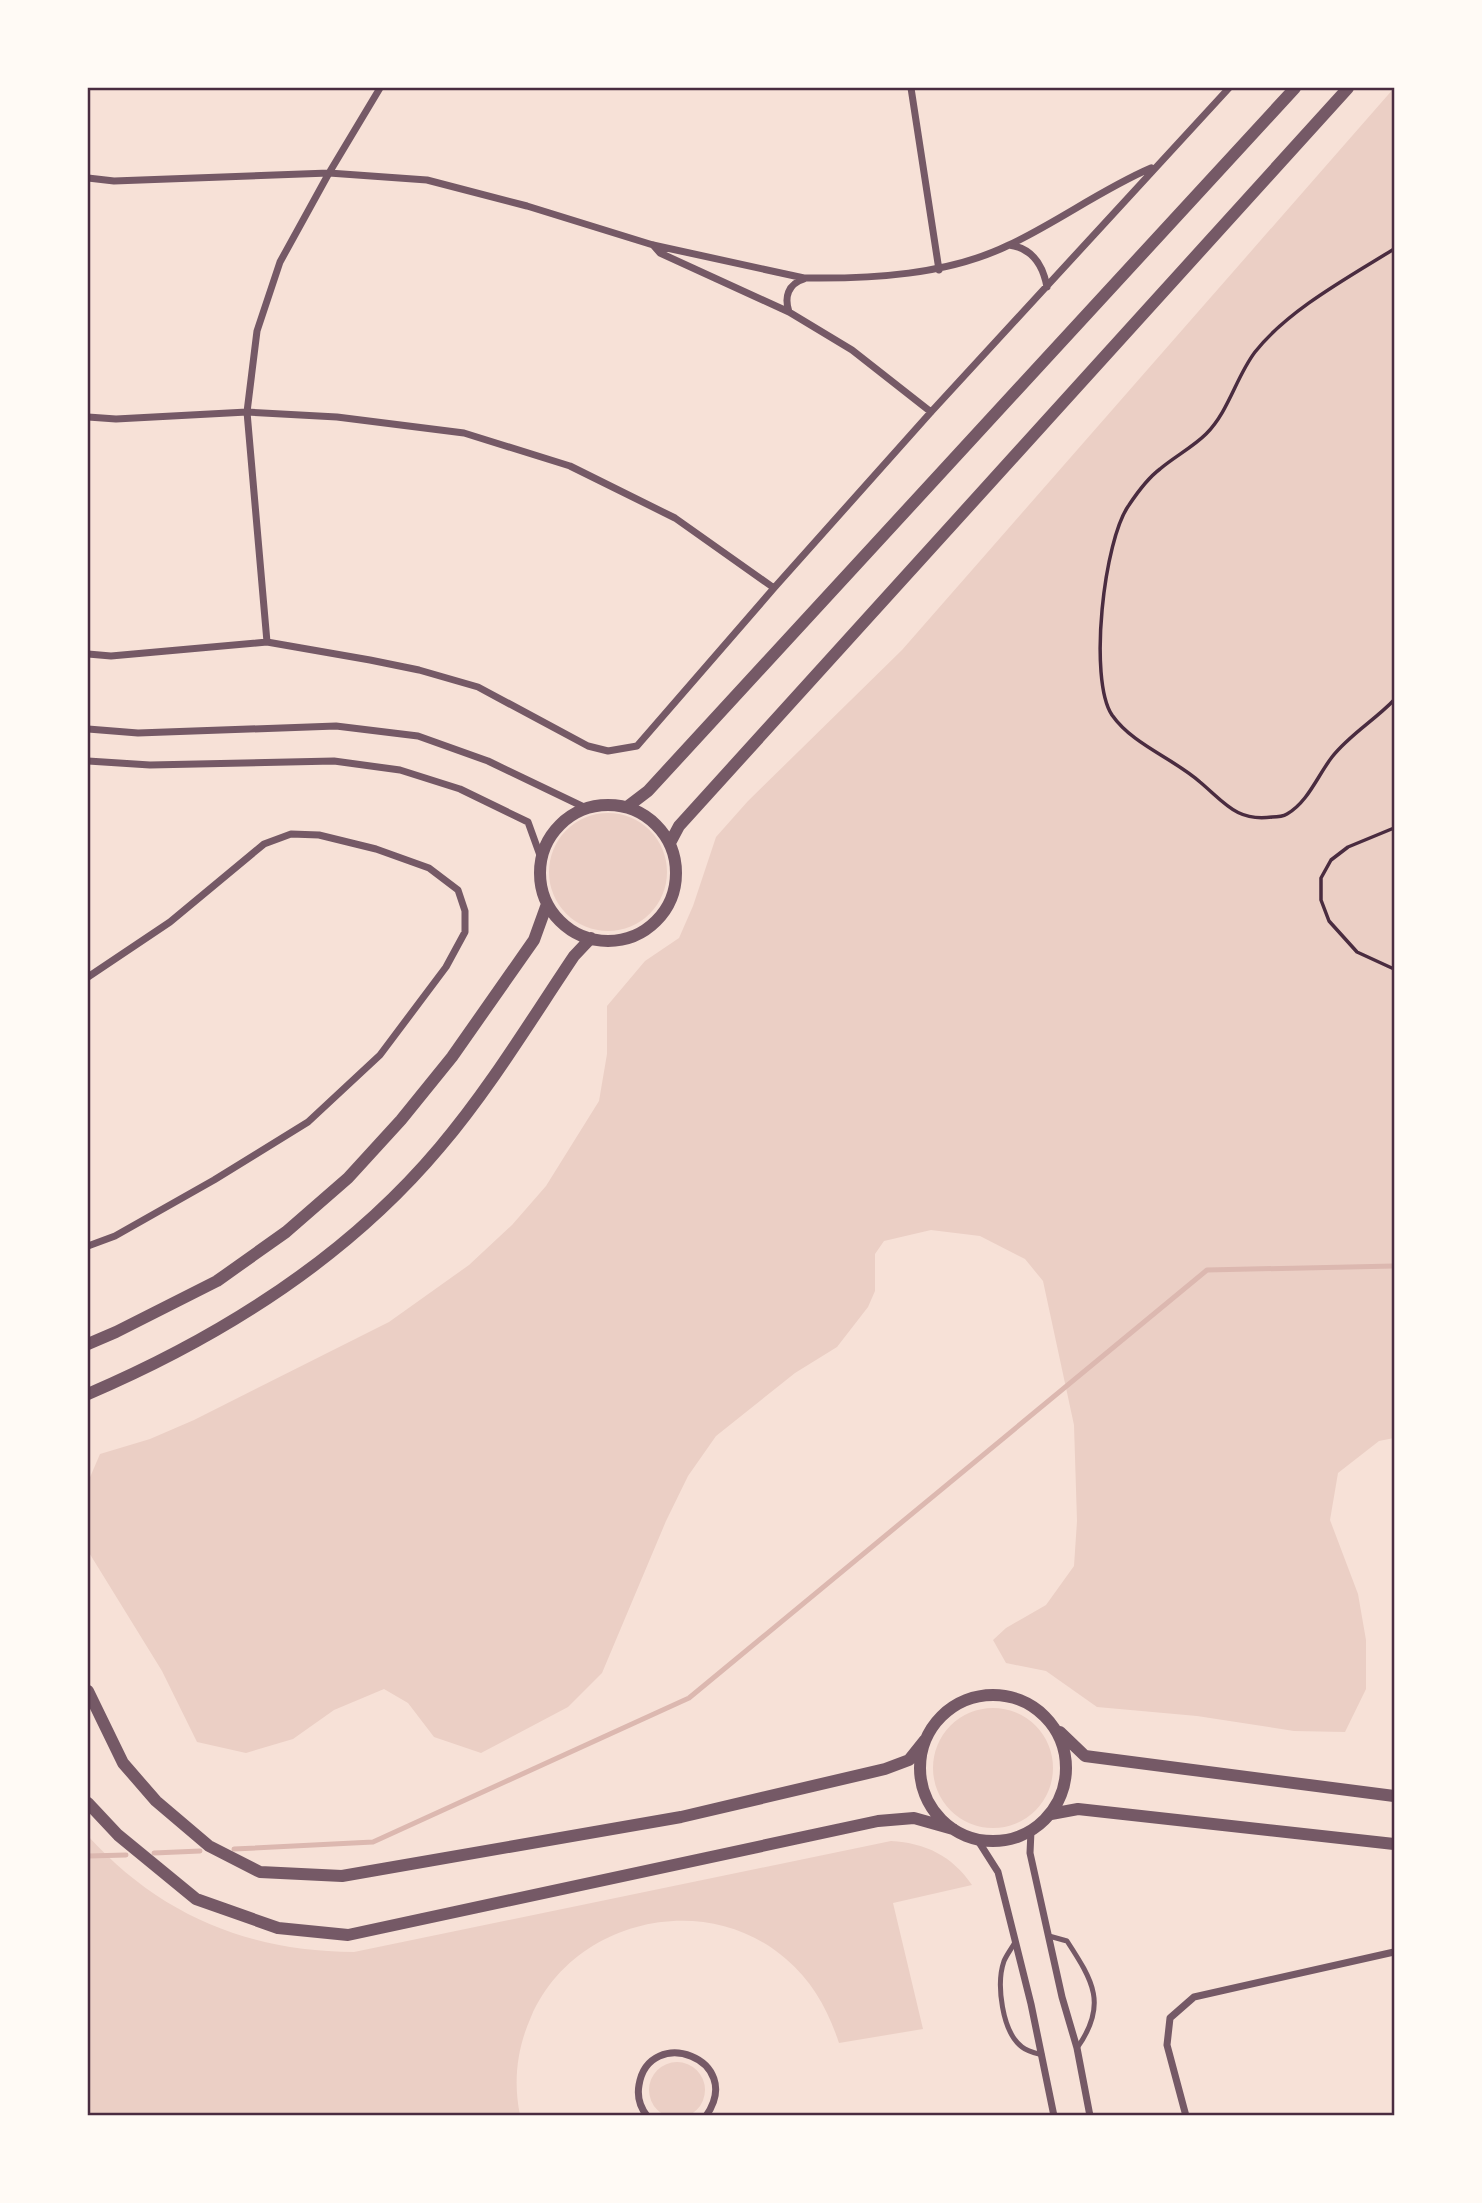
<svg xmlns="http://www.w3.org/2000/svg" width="1482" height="2203" font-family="'PT Serif',serif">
  <rect width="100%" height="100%" fill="#f7e1d7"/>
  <path fill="#ebcfc5" d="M1394,88V1438L1379,1441L1338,1473L1330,1520L1358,1594L1366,1640V1689L1345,1732L1294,1731L1197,1716L1097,1707L1046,1671L1006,1663L993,1640L1006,1628L1046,1605L1074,1566L1077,1521L1074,1425L1043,1281L1025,1259L980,1236L931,1230L884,1241L875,1254V1291L868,1307L837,1347L795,1373L716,1436L688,1476L666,1521L602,1673L568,1707L481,1753L434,1737L408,1703L384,1689L334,1710L293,1739L246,1753L197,1742L162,1671L88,1551V1482L100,1454L150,1439L194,1420L389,1322L469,1265L512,1225L546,1186L599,1101L607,1054V1006L645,961L679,938L693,906L716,837L748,801L902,650Z
    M549 872a59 59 0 1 1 118 0a59 59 0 1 1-118 0Z
    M933 1768a60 60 0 1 1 120 0a60 60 0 1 1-120 0Z
    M88,1836C160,1915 247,1951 354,1952L891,1841C926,1843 952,1856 972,1885L893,1903L923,2029L839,2043C828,2010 813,1982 786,1959C706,1889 573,1919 531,2017C517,2048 513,2082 520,2115H88Z
    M649 2090a28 28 0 1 1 56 0a28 28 0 1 1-56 0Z"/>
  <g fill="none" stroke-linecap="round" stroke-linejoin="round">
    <path stroke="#dcb8b0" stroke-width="5" d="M234,1849L373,1842L689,1698L1207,1270L1394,1266
      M154,1853L200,1851
      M88,1856L126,1855"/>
    <path stroke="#4a2c40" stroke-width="3.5" d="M1394,249C1349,277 1288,310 1255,352C1236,377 1229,411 1206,434C1193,447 1174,457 1160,469C1148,478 1137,493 1129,505C1104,539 1088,679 1112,715C1133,745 1173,758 1200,782C1225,803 1237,822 1272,817C1277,817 1282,817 1287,814C1308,802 1318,775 1332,757C1349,735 1375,720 1394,700
      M1394,828L1348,847L1331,860L1321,878V900L1329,921L1357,952L1394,969"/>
    <path stroke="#755966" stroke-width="5" d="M1049,1936L1067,1941C1093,1981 1108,2005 1077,2048
      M1015,1942C1012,1948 1007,1954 1004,1961C996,1984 1002,2032 1022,2047C1027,2051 1035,2053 1042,2055"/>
    <path stroke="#755966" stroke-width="7" d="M911,88L939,270
      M88,178L114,181L329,173L427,180L527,206L653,245L804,278C871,279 948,275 1009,245C1058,222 1102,189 1151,168
      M653,245L660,253L789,312L852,350L931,412
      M1009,245C1032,248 1043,265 1047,287
      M789,312C784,297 788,284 804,279
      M88,417L116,419L247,412L337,417L464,433L570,466L675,518L774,588
      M267,642L247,412L257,331L280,262L329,173L380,88
      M88,654L111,656L267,642L370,660L419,670L478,687L588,746L608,751L637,746L774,588L931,412L1229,88
      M88,729L138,733L336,726L418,736L488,761L586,808
      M88,761L150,765L334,761L400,770L460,789L528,822L541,858
      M88,977L170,922L264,844L291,834L319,835L376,849L429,868L458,890L465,911V932L446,967L380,1055L308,1122L214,1180L115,1236L88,1246
      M1031,1831L1030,1853L1062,1997L1077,2048L1090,2116
      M977,1839L998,1872L1031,2004L1054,2116
      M647,2116C640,2107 637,2096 639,2085C649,2024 746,2059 706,2116
      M1186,2116L1167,2045L1170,2018L1194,1997L1394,1952"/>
    <path stroke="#755966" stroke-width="12" d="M540 873a68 68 0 1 1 136 0a68 68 0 1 1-136 0Z
      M627,807L648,791L1295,88
      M670,843L679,826L1348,88
      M88,1344L116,1332L217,1281L286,1232L348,1178L401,1120L452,1057L534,940L547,904
      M88,1394C221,1337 346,1259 440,1147C490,1088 531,1020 574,956L591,938
      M88,1691L123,1763L156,1801L209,1846L260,1872L342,1876L681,1817L885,1769L909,1760L925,1740
      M920 1768a73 73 0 1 1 146 0a73 73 0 1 1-146 0Z
      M1060,1732L1085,1756L1394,1796
      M88,1803L118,1835L196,1899L278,1928L348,1935L878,1821L914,1818L953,1829
      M1051,1814L1078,1809L1394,1844"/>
  </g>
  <rect width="1482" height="2203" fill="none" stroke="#fffaf5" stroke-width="178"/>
  <rect x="89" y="89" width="1304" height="2025" fill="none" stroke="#4a2c40" stroke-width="2.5"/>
</svg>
